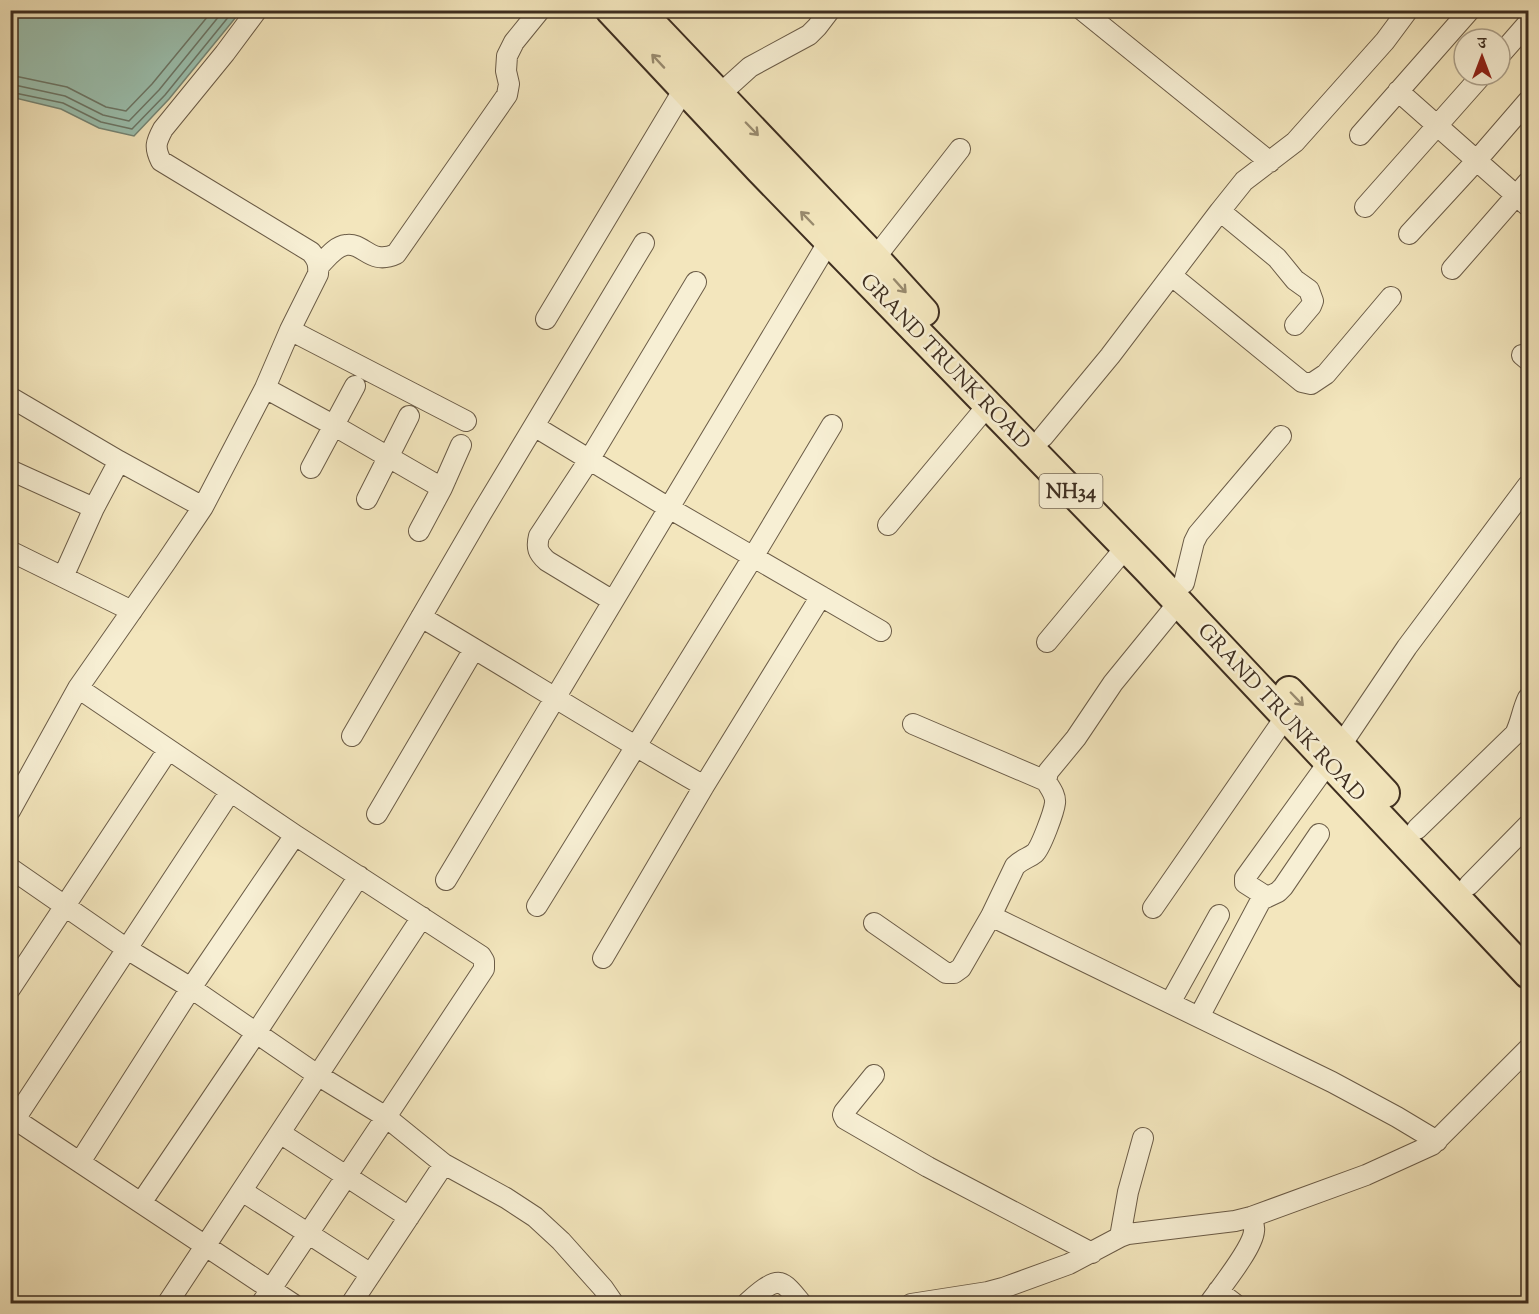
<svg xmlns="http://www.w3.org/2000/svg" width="1539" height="1314" font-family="'Sorts Mill Goudy','Noto Serif Devanagari',serif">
  <rect width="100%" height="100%" fill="#f3e6bd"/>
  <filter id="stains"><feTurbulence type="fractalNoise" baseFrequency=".00333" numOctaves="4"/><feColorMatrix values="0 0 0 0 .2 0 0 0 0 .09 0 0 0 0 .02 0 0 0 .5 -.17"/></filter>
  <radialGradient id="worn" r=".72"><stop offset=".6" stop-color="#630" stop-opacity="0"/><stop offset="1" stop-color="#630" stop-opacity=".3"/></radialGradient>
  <path fill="#9bc0af" stroke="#768676" stroke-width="1.5" d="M11,10H241V11L169,99L134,136L99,128L61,109L11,97Z"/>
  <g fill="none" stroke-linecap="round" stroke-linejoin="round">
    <path stroke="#6c7768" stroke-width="1.5" d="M10,75L67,87L106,107L126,111L152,84L213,10
      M10,84L65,96L103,115L129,121L159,90L224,10
      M10,92L63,103L101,122L132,129L165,95L234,10"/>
    <defs>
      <path id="minor" d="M1082,10L1270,162
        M1500,55L1528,23
        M1398,91L1528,206
        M719,95L750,67L809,35L817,27L830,10
        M1360,135L1470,10
        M1365,207L1482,75
        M1220,211L1277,258L1295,280L1309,290L1313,301L1311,306L1295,325
        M1409,234L1477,160L1528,101
        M875,258L960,149
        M319,266C326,259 335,246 346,245C364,242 370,266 396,254L507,95L509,84L506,71L507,56L514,42L540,10
        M1452,269L1528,182
        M1172,276L1302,382L1311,384L1326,374L1391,297
        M546,319L684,89
        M290,330L466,421
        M1522,355L1528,360
        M265,388L333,425L442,488
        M10,397L119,461L203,507
        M534,426L669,508L881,631
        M1043,437L1110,356L1220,211L1244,181L1295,142L1385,41L1408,10
        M311,468L355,386
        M10,470L94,508
        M367,499L409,416
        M888,525L988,405
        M419,531L442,488L461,445
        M10,551L132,611
        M63,577L94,508L119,461
        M1184,583L1194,542L1198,534L1281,436
        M613,601L547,561C538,553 536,548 539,536L589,460L696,282
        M421,617C516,673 609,732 704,786
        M1047,642L1126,547
        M78,688L295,835L481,956L484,961V969L386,1117L261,1304
        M913,724L1046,781
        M352,736L481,514L644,243
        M10,811L78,688L166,562L203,507L265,388L290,330L318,274C319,264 317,259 311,252L161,161C154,147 156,142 163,129L225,53L257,10
        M377,814L474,649
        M1417,829L1515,734C1521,723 1522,710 1528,698
        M10,868L127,949L191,988L319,1076L386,1117L444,1164L506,1198L535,1217L561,1241L603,1288L614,1304
        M446,880L829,241
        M1469,885L1528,825
        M1267,897L1245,883V878L1341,745L1407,647L1528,485
        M537,906L753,557L832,425
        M1153,908L1286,716
        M991,916L1332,1082L1397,1117L1437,1141
        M874,923L946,973H954L961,968L991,916L1015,866C1022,859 1029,858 1035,853C1041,847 1054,812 1055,803C1056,795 1050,788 1046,781L1048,772L1076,738L1113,683L1179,602
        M603,958L704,786L821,596
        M10,989L168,750
        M1170,1003L1219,915
        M1199,1017L1261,900L1278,892L1283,887L1319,834
        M874,1075L844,1112L843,1115L845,1119L928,1167L1092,1253
        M10,1116L293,1304
        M15,1119L230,792
        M280,1133L409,1217
        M80,1162L191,988L295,835
        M242,1191L371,1274
        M141,1203L256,1033L359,876
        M1120,1237L1128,1192L1143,1138
        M1218,1291L1235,1304
        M167,1304L422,917
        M351,1304L444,1164
        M746,1304C753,1298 770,1281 780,1283C788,1285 796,1297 802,1304
        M911,1304L988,1292L1003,1288L1069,1264L1120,1237L1128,1234L1235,1221L1251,1217L1366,1175L1432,1145L1528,1049
        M1209,1304C1220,1288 1253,1248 1254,1231C1255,1225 1253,1222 1251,1217"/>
      <path id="highway" d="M610,10L759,169L1149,571L1528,974
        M639,10L875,258L924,312
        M1289,691L1385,793"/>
    </defs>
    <use href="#minor" stroke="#6b5c47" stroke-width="22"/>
    <use href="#highway" stroke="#3e2e20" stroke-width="32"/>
    <use href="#minor" stroke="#f7efd4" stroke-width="20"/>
    <use href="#highway" stroke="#f3e6bd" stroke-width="28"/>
  </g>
  <defs><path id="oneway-shaft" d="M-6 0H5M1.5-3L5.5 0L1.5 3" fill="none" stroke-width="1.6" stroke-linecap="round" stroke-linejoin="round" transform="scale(1.5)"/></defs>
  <g stroke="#988a6e">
    <use href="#oneway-shaft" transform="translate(658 61) rotate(-133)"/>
    <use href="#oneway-shaft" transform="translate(752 129) rotate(46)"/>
    <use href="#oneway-shaft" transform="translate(807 218) rotate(-134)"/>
    <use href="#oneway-shaft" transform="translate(900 286) rotate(48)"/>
    <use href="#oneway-shaft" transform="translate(1297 699) rotate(46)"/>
  </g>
  <g text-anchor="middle" stroke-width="5" stroke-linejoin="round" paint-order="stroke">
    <rect fill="#f7efd4" stroke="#766856" stroke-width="1.5" x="1039.5" y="474" width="63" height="34" rx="4.5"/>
    <g font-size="20" font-weight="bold" fill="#3e2e20">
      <text x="1071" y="498">NH34</text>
    </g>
    <g font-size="21" fill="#3e2e20" stroke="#f7efd4">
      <text transform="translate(946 361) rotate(46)" y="7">GRAND TRUNK ROAD</text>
      <text transform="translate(1282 712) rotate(47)" y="7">GRAND TRUNK ROAD</text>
    </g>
  </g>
  <rect width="1539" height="1314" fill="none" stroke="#f3e6bd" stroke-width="36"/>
  <rect x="12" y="12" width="1515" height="1290" fill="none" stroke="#3e2e20" stroke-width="3"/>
  <rect x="18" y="18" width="1503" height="1278" fill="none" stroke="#3e2e20" stroke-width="1.5"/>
  <g transform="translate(1482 57)"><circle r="28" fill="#f7efd4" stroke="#ada28c" stroke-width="1.5"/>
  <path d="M0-4.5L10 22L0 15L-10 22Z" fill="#8f2418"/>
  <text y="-9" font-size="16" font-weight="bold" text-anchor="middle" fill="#3e2e20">उ</text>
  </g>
  <rect width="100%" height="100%" filter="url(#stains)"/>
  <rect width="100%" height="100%" fill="url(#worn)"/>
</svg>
